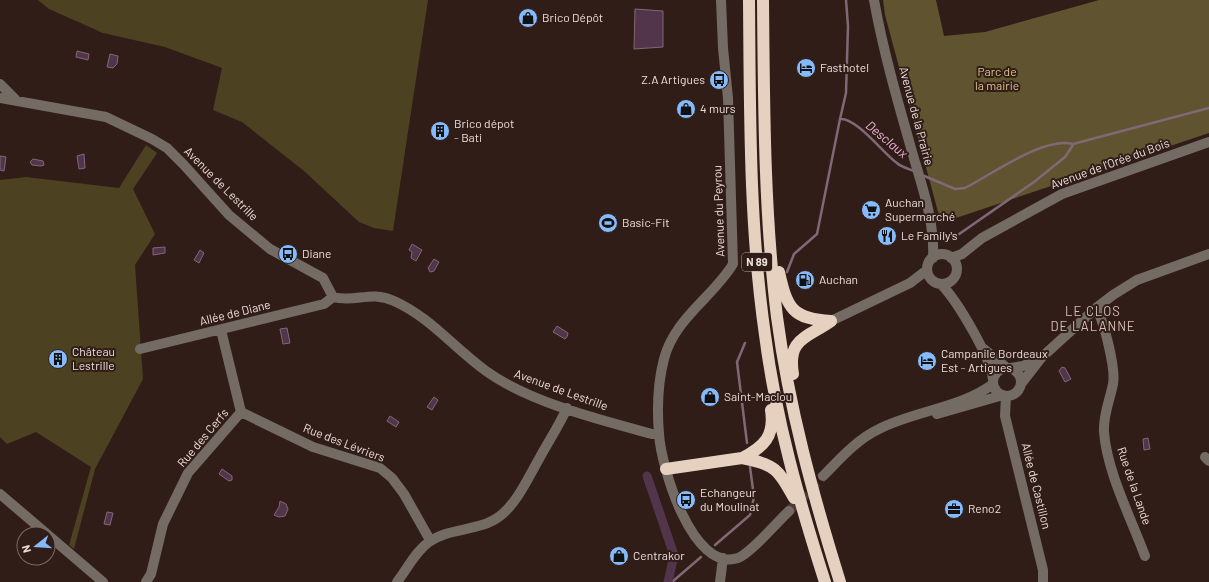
<svg xmlns="http://www.w3.org/2000/svg" width="1209" height="582" font-family="Barlow,sans-serif">
  <rect width="100%" height="100%" fill="#301d18"/>
  <path fill="#4c4121" d="M38,0H428L393,231L374,228L359,222L304,171L242,122L213,110L222,68L165,47L103,33L49,9Z
    M146,145L157,153L133,189L155,234L135,265L143,379L95,469L74,549L69,545L91,467L36,432L7,444L0,437V180L26,177L119,188Z"/>
  <path fill="#60532f" d="M883,0H936L944,36L985,32L1099,0H1209V133L941,223L885,15Z"/>
  <path fill="#53354b" stroke="#816876" d="M635,9L663,11V47L634,49Z
    M77,51L89,54L88,60L76,57Z
    M110,54L118,56L117,64L113,68L107,67Z
    M84,154L85,168L79,169L77,156Z
    M0,156L6,157L4,171L0,170Z
    M33,159L43,161L44,165L41,166L32,165L30,162Z
    M412,244L422,250L416,261L411,258L412,252L409,250Z
    M165,247V253L153,255V248Z
    M200,250L204,253L199,263L194,260Z
    M434,259L439,262L434,271L430,272L428,268Z
    M557,326L568,333L567,337L565,339L553,332Z
    M287,328L290,343L283,344L280,329Z
    M1062,367L1065,368L1071,379L1065,382L1059,371Z
    M434,397L438,400L432,410L427,407Z
    M390,416L399,422L396,427L387,421Z
    M1148,438L1150,449L1144,450L1143,439Z
    M222,469L232,476V480L229,481L219,474Z
    M280,501L286,504L288,509L285,516L279,517L274,515L279,507Z
    M107,512L113,513L110,525L104,524Z"/>
  <g fill="none" stroke-linecap="round" stroke-linejoin="round">
    <path stroke="#816876" stroke-width="2.5" d="M840,119L846,93L848,26L846,0
      M922,175L955,189L965,188C991,175 1044,136 1073,144L1209,108
      M952,239L1034,182L1065,157L1073,145
      M787,272L794,254L817,234L840,119C856,117 884,154 897,163C901,167 909,169 914,171
      M745,343L737,362L747,443
      M715,545L750,515L754,497L750,467
      M672,582L701,557"/>
    <path stroke="#53354b" stroke-width="9" d="M647,476L674,555L668,582"/>
    <path stroke="#4c3a35" stroke-width="10" stroke-dasharray="10 5" stroke-linecap="butt" d="M789,511L823,476"/>
    <path stroke="#736b64" stroke-width="10" d="M721,0L723,48L728,98L733,264C713,297 674,319 664,359C658,382 657,410 659,434C661,466 692,573 738,558C751,553 778,521 789,511
      M874,0C883,50 897,99 911,148C921,184 935,220 933,258
      M0,84L15,99
      M0,98L106,117L152,139L167,148L184,165L229,215L270,249L323,278L333,297C356,303 370,290 394,301C430,317 454,348 486,371C529,402 600,420 652,434H659
      M927 269a15 15 0 1 1 30 0a15 15 0 1 1-30 0Z
      M951,258L962,254L982,238L1062,194L1209,142
      M941,284C958,302 990,356 993,379
      M1096,308C1104,321 1116,369 1113,384C1110,400 1103,414 1104,432C1107,472 1131,518 1145,556
      M831,321L910,283L927,270
      M140,349L324,304L333,297
      M984,349L1007,368
      M993 382a14 14 0 1 1 28 0a14 14 0 1 1-28 0Z
      M1011,368L1023,366L1040,358
      M1021,384L1042,357L1096,308L1113,295L1137,280L1209,254
      M1006,396L1005,416L1043,570V582
      M241,412L313,447L380,468L392,478L404,494L430,540
      M937,414L1003,395
      M1205,457L1209,461
      M823,476C840,459 856,440 879,429C914,411 961,408 993,384
      M0,494L47,534
      M48,535L103,582
      M146,582L151,574L163,524L188,473L241,412L221,330
      M397,582C407,569 416,551 429,542C450,527 479,532 500,516C517,503 528,478 539,459C548,442 559,426 567,408
      M720,582L723,558"/>
    <path stroke="#e6d1c0" stroke-width="12" d="M749,0C750,112 749,224 765,335C776,420 799,501 825,582
      M763,0C764,106 764,212 777,317C789,408 813,495 840,582
      M779,272C787,308 792,319 831,321
      M793,374C787,338 807,338 831,321
      M742,458C775,464 779,470 794,498
      M666,469L742,458C764,447 775,436 771,410"/>
  </g>
  <defs>
    <symbol id="shop-disc" viewBox="-11 -11 22 22"><circle r="9.5" fill="#85bbfb" stroke="#301d18"/><path d="M-5-2.5h2.3a2.7 3.5 0 0 1 5.4 0H5L5.5 6h-11ZM-1.5-2.5h3a1.5 2.3 0 0 0-3 0Z" fill="#111"/></symbol>
    <symbol id="hotel-disc" viewBox="-11 -11 22 22"><circle r="9.5" fill="#85bbfb" stroke="#301d18"/><path d="M-6-4.5h1.5V1H6V5H4.5V3h-9V5H-6ZM-4 0a1.8 1.8 0 1 1 3.6 0ZM.5 0V-2.5h3Q6-2.5 6 0Z" fill="#111"/></symbol>
    <symbol id="bus-disc" viewBox="-11 -11 22 22"><circle r="9.5" fill="#85bbfb" stroke="#301d18"/><path d="M-5-6H5V4H4V6H2V4H-2V6H-4V4H-5ZM-3.5-4V0h7V-4ZM-3.5 1.2v1.5H-2V1.2ZM2 1.2v1.5H3.5V1.2Z" fill="#111"/></symbol>
    <symbol id="building-disc" viewBox="-11 -11 22 22"><circle r="9.5" fill="#85bbfb" stroke="#301d18"/><path d="M-4-6H4V6H1V3H-1V6H-4ZM-2.5-4.3h1.7v1.8h-1.7ZM.8-4.3h1.7v1.8H.8ZM-2.5-1h1.7V.8h-1.7ZM.8-1h1.7V.8H.8Z" fill="#111"/></symbol>
    <symbol id="supermarket-disc" viewBox="-11 -11 22 22"><circle r="9.5" fill="#85bbfb" stroke="#301d18"/><path d="M-6-5.5h2.5l.6 2H6L4.5 2H-2.5L-4.4-4H-6ZM-1.5 3.2a1.3 1.3 0 1 0 .1 0ZM3 3.2a1.3 1.3 0 1 0 .1 0Z" fill="#111"/></symbol>
    <symbol id="stadium-disc" viewBox="-11 -11 22 22"><circle r="9.5" fill="#85bbfb" stroke="#301d18"/><path d="M0-5a6.5 5 0 1 0 0 10a6.5 5 0 1 0 0-10ZM-3.5-1.8h7v3.6h-7Z" fill="#111"/></symbol>
    <symbol id="restaurant-disc" viewBox="-11 -11 22 22"><circle r="9.5" fill="#85bbfb" stroke="#301d18"/><path d="M-5-6h1v4h1v-4h1v4h1v-4h1v5L-1.5 .5V6h-2V.5L-5-1ZM5-6V6H3V1.5H1.5Q1.5-4 5-6Z" fill="#111"/></symbol>
    <symbol id="fuel-disc" viewBox="-11 -11 22 22"><circle r="9.5" fill="#85bbfb" stroke="#301d18"/><path d="M-5.5-6h7V0h2V4h1.3V-2.5L3-4.5l.8-.8L6-3V5H2.5V1h-1V6h-7ZM-4.2-4.7v3.2H.2V-4.7Z" fill="#111"/></symbol>
    <symbol id="office-disc" viewBox="-11 -11 22 22"><circle r="9.5" fill="#85bbfb" stroke="#301d18"/><path d="M-6-3h4V-5.5h4V-3h4V5H-6ZM-1-4.5V-3h2v-1.5ZM-6 0V1H6V0Z" fill="#111"/></symbol>
  </defs>
  <g fill-rule="evenodd">
    <use href="#shop-disc" x="517" y="7" width="22" height="22"/>
    <use href="#hotel-disc" x="795" y="57" width="22" height="22"/>
    <use href="#bus-disc" x="708" y="69" width="22" height="22"/>
    <use href="#shop-disc" x="675" y="98" width="22" height="22"/>
    <use href="#building-disc" x="429" y="120" width="22" height="22"/>
    <use href="#supermarket-disc" x="860" y="199" width="22" height="22"/>
    <use href="#stadium-disc" x="597" y="212" width="22" height="22"/>
    <use href="#restaurant-disc" x="876" y="225" width="22" height="22"/>
    <use href="#bus-disc" x="277" y="243" width="22" height="22"/>
    <use href="#fuel-disc" x="794" y="269" width="22" height="22"/>
    <use href="#building-disc" x="47" y="348" width="22" height="22"/>
    <use href="#hotel-disc" x="916" y="350" width="22" height="22"/>
    <use href="#shop-disc" x="699" y="386" width="22" height="22"/>
    <use href="#bus-disc" x="675" y="489" width="22" height="22"/>
    <use href="#office-disc" x="943" y="498" width="22" height="22"/>
    <use href="#shop-disc" x="608" y="545" width="22" height="22"/>
  </g>
  <g text-anchor="middle" stroke-width="4" stroke-linejoin="round" paint-order="stroke">
    <rect fill="#301d18" stroke="#b4a4a0" stroke-width="1" x="742" y="253" width="30" height="18" rx="3"/>
    <g font-size="11" font-weight="bold" fill="#ecdeda">
      <text x="757" y="266">N 89</text>
    </g>
    <g font-size="12" fill="#ecdeda" stroke="#301d18" text-anchor="start">
      <text x="542" y="22">Brico Dépôt</text>
      <text x="820" y="72">Fasthotel</text>
      <text x="705" y="84" text-anchor="end">Z.A Artigues</text>
      <text x="700" y="113">4 murs</text>
      <text x="454" y="128">Brico dépot<tspan x="454" dy="14">- Bati</tspan></text>
      <text x="885" y="207">Auchan<tspan x="885" dy="14">Supermarché</tspan></text>
      <text x="622" y="227">Basic-Fit</text>
      <text x="901" y="240">Le Family's</text>
      <text x="302" y="258">Diane</text>
      <text x="819" y="284">Auchan</text>
      <text x="72" y="356">Château<tspan x="72" dy="14">Lestrille</tspan></text>
      <text x="941" y="358">Campanile Bordeaux<tspan x="941" dy="14">Est - Artigues</tspan></text>
      <text x="724" y="401">Saint-Maclou</text>
      <text x="700" y="497">Echangeur<tspan x="700" dy="14">du Moulinat</tspan></text>
      <text x="968" y="513">Reno2</text>
      <text x="633" y="560">Centrakor</text>
    </g>
    <g font-size="12" fill="#dfc789" stroke="#301d18">
      <text x="997" y="76">Parc de<tspan x="997" dy="14">la mairie</tspan></text>
    </g>
    <g font-size="12" fill="#ecdeda" stroke="#301d18">
      <text transform="translate(916 116) rotate(75)" y="4">Avenue de la Prairie</text>
      <text transform="translate(1110 164) rotate(-20)" y="4">Avenue de l'Orée du Bois</text>
      <text transform="translate(221 184) rotate(45)" y="4">Avenue de Lestrille</text>
      <text transform="translate(719 211) rotate(-92)" y="4">Avenue du Peyrou</text>
      <text transform="translate(235 313) rotate(-14)" y="4">Allée de Diane</text>
      <text transform="translate(561 390) rotate(20)" y="4">Avenue de Lestrille</text>
      <text transform="translate(203 438) rotate(-50)" y="4">Rue des Cerfs</text>
      <text transform="translate(344 443) rotate(21)" y="4">Rue des Lévriers</text>
      <text transform="translate(1036 486) rotate(76)" y="4">Allée de Castillon</text>
      <text transform="translate(1134 486) rotate(71)" y="4">Rue de la Lande</text>
    </g>
    <g font-size="13" font-style="italic" fill="#f1b7e0" stroke="#301d18">
      <text transform="translate(887 139) rotate(40)" y="5">Desclaux</text>
    </g>
    <g font-size="13" letter-spacing="1" fill="#d9beb7" stroke="#301d18">
      <text x="1093" y="316">LE CLOS<tspan x="1093" dy="15">DE LALANNE</tspan></text>
    </g>
  </g>
  <g transform="translate(36 546) rotate(253)"><circle r="19" fill="#301d18" stroke="#7b6a66"/>
  <path d="M0-3L7 15L0 10L-7 15Z" fill="#85bbfb"/>
  <text y="-6" font-size="11" font-weight="bold" text-anchor="middle" fill="#ecdeda">N</text>
  </g>
</svg>
